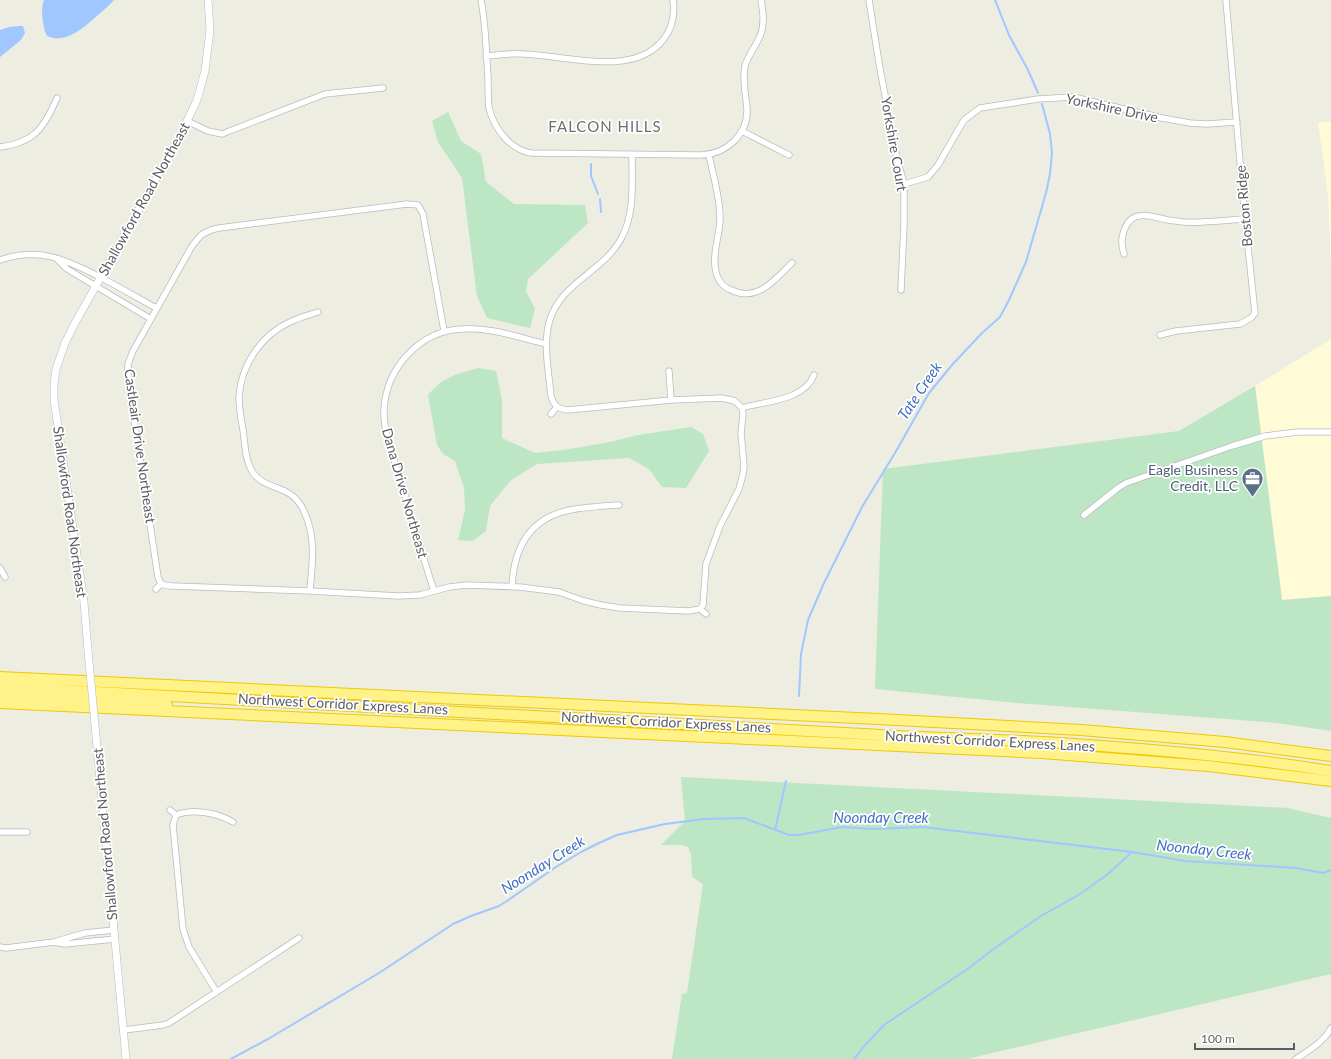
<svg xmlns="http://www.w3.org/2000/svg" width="1331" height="1059" font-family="Lato,sans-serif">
  <rect width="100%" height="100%" fill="#edede2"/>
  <path fill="#fefbd6" d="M1331,121V274L1328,195L1318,123Z
    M1331,339V596L1282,600L1255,386Z"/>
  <path fill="#bde6c4" d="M448,112L461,141L481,154L486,182L514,204L585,205L588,223L528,279L526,291L535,309L530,328L487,318L477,296L462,178L438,142L432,121Z
    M479,368L496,371L502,400V438L535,453L564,450L610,442L638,435L691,427L703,434L709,451L686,488L662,487L649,469L629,458L537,464L510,481L490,506L486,531L473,541L458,540L465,510L464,488L455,461L443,454L437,445L428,395C444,376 457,374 479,368Z
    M1255,386L1282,600L1331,596V731L1277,723L1017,703L875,689L883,469L1179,431Z
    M681,777L1288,808L1331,818V974L967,1059H672L682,994L687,993L703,884L692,877L691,854L688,847L681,845H661L685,821Z"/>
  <path fill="#a0c7ff" d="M44,0H114C109,6 103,10 98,15C85,27 65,45 47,36C43,28 40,8 44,0Z
    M19,26H23L25,33L21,40L0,57V30L9,27Z"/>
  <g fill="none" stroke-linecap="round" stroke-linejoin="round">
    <path stroke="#a0c7ff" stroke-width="2" d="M995,0L1009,35L1028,70L1038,93
      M591,164V176L598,194
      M600,199L601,212
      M799,696L801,654L808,620L824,583L862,507L895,453L929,393L952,365L982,333L1000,317L1009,300L1026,262L1046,193L1050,174L1052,153L1050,134L1042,104
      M775,830L786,781
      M231,1059L268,1039L379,973L453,924L471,916L499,906L507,901L556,867L581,852L599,843L617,835L665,824L704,819L744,818L789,835H799L842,827L873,829L923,827L1132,852L1185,861L1296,868L1323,873L1331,870
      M854,1059L865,1045L884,1025L969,968L995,948L1041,916L1080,894L1108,874L1132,852"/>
    <defs>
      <path id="minor" d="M481,0C486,25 486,52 488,77C488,87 488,98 489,108C494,128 510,150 531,153L701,155C726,154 748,135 747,109C746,95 742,80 745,66C748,55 756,46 760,36C765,24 763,12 761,0
        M869,0L879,63L896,154L904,184V224L901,290
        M486,56C498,55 511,53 523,54C564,55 633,78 663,40C672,29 675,14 673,0
        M187,121L208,131L222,134L325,94L383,88
        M742,131L789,155
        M0,147C34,143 44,128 57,98
        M709,155C713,175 720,197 720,218C720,234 713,250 715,266C716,277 721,286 731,290C758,303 775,279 792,263
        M904,184L928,177L938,165L964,120L980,108L1038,99L1073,97L1162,118L1190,123L1207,124L1237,122
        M1124,254C1121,244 1121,238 1125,228C1133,208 1154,217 1168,220C1173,221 1179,221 1183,222C1204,223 1225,220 1245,219
        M57,259L67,269L151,319
        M0,260C39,247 65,259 100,277C119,287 138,298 156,308
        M444,331L423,214L418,205L407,204L219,228L211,230L201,235L192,246L133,351L128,364V380L158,577C161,585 164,586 173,586L310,591L398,596L420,595L449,587L467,585L520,587L559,592L584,601L601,605L620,608L689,611L700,609L703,605L706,564L720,526L739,489L743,474L744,467L741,433L743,414L742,408L735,401L722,398L671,400L568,410C558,409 554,406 551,396C549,373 543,346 549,323C559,283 602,273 621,239C635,214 632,182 632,155
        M1160,335L1176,331L1240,324L1251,318L1255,313L1245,219L1226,0
        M669,371L671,400
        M742,408C765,401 804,401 814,375
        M551,414L557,407
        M1084,515L1118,488L1126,483L1232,446L1265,436L1298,432H1331
        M0,568L5,577
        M512,586C514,547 530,518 570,510C586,507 603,506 619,505
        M156,589L161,584
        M310,591C312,566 316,540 306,516C303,508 298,499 290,494C278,486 263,486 254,474C245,462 245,444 243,430C241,419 239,408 239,397C241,364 262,334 292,321C300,317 309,315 318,312
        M434,591C422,554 411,516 400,478C394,458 383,432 384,410C386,368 420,330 463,329C491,327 520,338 546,344
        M700,609L706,614
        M170,810L176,815
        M0,832H27
        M57,941L85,933L114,930
        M0,947L6,948L54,942L65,944L115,939
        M216,991L189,947L183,929L173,825L176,815C192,808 218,813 233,822
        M124,1030L163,1025L169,1023L299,938
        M1296,1059C1309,1050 1324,1042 1331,1028"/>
      <path id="tertiary" d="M88,651L84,602L54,400V384L56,369L65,343L75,323L180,136L197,100L205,71L210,30L208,0
        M96,736L126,1059"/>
      <path id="motorway" d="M0,677L878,719L1081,730L1225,742L1331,756
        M0,687C288,701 576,716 863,734C924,738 984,739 1044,742C1140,748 1236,756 1331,771
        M0,694L122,700L167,705
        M0,703L1042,753L1208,766L1331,781"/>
    </defs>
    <use href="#minor" stroke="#b9bbc1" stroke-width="7"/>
    <use href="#tertiary" stroke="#b9bbc1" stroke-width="8"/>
    <use href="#motorway" stroke="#efc900" stroke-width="12"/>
    <use href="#minor" stroke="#fff" stroke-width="5.5"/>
    <use href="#tertiary" stroke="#fff" stroke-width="7"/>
    <use href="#motorway" stroke="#fef288" stroke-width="10"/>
    <defs>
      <path id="tertiary-bridge" d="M88,651L96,736"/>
    </defs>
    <use href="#tertiary-bridge" stroke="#b9bbc1" stroke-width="8" stroke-linecap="butt"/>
    <use href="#tertiary-bridge" stroke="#fff" stroke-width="7"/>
  </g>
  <defs>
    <symbol id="office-pin" viewBox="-11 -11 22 30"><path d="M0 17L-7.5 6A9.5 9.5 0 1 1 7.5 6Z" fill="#5c6f8a" stroke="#fff"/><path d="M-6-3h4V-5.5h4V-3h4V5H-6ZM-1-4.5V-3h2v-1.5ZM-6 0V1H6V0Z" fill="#fff"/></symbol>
  </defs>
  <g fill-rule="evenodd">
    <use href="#office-pin" x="1240" y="466" width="25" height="34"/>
  </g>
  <g text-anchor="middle" stroke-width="3.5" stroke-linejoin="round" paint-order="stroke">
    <g font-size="14" fill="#5a5d63" stroke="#fff">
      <text transform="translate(1112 108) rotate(12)" y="5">Yorkshire Drive</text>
      <text transform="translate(894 144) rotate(80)" y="5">Yorkshire Court</text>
      <text transform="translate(144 199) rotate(-61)" y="5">Shallowford Road Northeast</text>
      <text transform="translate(1244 206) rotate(-95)" y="5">Boston Ridge</text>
      <text transform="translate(140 446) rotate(82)" y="5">Castleair Drive Northeast</text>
      <text transform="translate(405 493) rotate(74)" y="5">Dana Drive Northeast</text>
      <text transform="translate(70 512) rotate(82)" y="5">Shallowford Road Northeast</text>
      <text transform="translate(343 704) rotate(3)" y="5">Northwest Corridor Express Lanes</text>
      <text transform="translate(666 722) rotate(3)" y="5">Northwest Corridor Express Lanes</text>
      <text transform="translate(990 741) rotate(3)" y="5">Northwest Corridor Express Lanes</text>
      <text transform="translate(105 834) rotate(-95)" y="5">Shallowford Road Northeast</text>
    </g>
    <g font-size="14" fill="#4e5e75" stroke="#fff" text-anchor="end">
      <text x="1238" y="475">Eagle Business<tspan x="1238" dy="16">Credit, LLC</tspan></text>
    </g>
    <g font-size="15" letter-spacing="1" fill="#6b6e75" stroke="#fff">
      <text x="605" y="132">FALCON HILLS</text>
    </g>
    <g font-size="15" font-style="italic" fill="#416dc4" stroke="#fff">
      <text transform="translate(920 391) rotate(-56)" y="5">Tate Creek</text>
      <text x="881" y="823">Noonday Creek</text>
      <text transform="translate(1204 850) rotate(6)" y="5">Noonday Creek</text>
      <text transform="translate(543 865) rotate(-32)" y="5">Noonday Creek</text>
    </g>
  </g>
  <path d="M1195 1043v6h99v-6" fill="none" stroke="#5a5d63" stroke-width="2"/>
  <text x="1201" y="1043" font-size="12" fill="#5a5d63" stroke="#ffffff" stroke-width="3" paint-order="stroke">100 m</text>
</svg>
